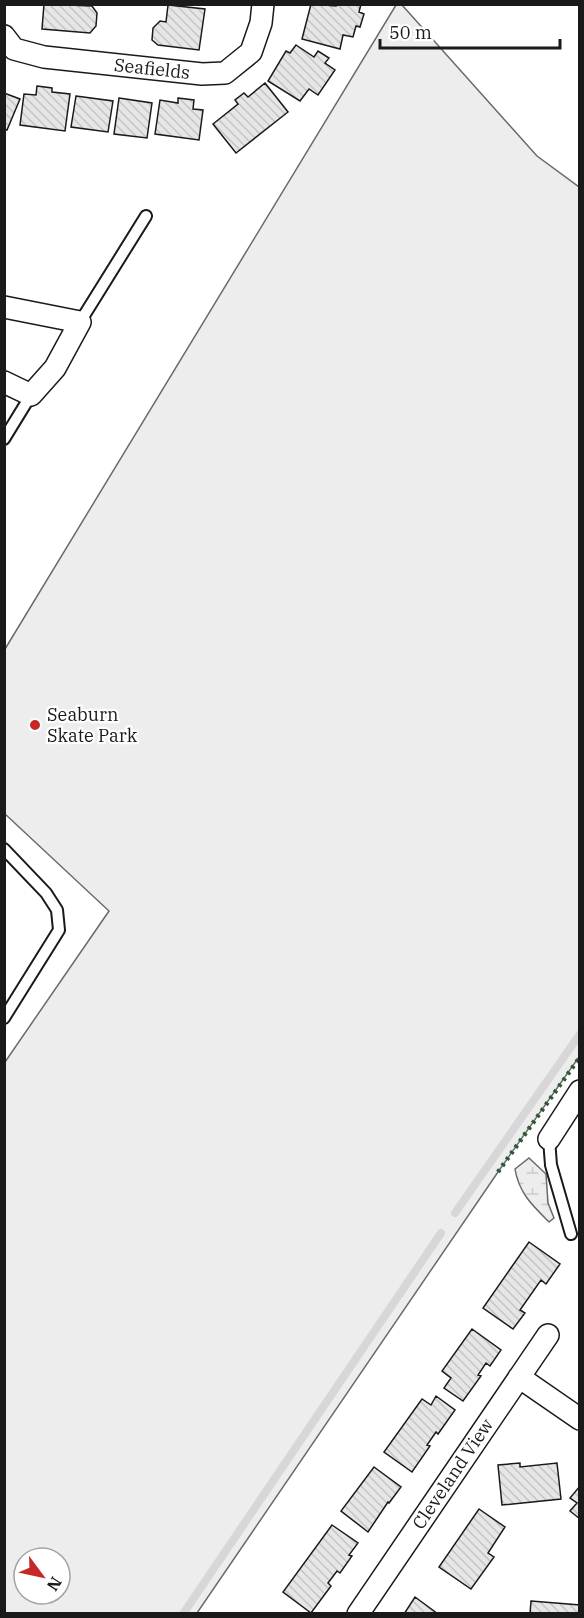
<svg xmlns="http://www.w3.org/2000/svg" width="584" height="1618" font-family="'IBM Plex Serif',serif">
  <defs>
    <pattern id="wetland-marsh" width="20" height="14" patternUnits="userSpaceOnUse" patternTransform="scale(1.5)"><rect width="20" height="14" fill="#ededed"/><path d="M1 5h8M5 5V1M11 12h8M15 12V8" fill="none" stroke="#cbcbcb"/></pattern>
    <pattern id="building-back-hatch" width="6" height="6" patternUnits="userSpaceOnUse" patternTransform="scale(1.5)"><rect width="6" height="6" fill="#e6e6e6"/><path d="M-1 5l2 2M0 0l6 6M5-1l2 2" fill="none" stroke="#c5c5c5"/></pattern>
  </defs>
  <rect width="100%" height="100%" fill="#fff"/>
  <path fill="url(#wetland-marsh)" stroke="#6a6a6a" stroke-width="1.5" d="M529,1158L546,1174L548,1203L554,1218L549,1222C532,1205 519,1193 515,1169Z"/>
  <path fill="#ededed" stroke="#6a6a6a" stroke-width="1.5" fill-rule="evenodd" d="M396,5H402L537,156L579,187V1057L498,1172L197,1613H5V1062L109,911L5,814V649ZM24,1558H60V1594H24Z"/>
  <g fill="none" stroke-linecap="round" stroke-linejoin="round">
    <path stroke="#d7d7d7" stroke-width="8" d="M455,1213L580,1034
      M183,1614L441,1233"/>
  </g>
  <path fill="url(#building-back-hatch)" stroke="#1a1a1a" stroke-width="1.5" d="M44,4L92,6L97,13L96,26L90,33L42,29Z
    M311,4L336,6V4H361L359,12L364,14L360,27L356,26L353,37L343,35L340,49L302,39Z
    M168,5L205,9L199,50L158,45L152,40L153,28L160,21L166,22Z
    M296,45L314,57L318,51L329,58L325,63L335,70L318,95L309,89L300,101L268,81L286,51L290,53Z
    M265,83L288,112L236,153L213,124L238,104L235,100L244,93L248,97Z
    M37,86L52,88V92L70,94L65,131L20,125L24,94L36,95Z
    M4,93L20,99L7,130L4,129Z
    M76,96L113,101L108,132L71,127Z
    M119,98L152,103L147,138L114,134Z
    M178,98L194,100L193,109L203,110L199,140L155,134L160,100L178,103Z
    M529,1242L560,1264L546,1284L541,1280L520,1310L525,1313L513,1329L483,1308Z
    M472,1329L501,1350L490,1366L486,1363L478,1375L481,1376L463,1401L444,1388L451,1378L442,1371Z
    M436,1396L455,1410L438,1434L436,1432L427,1445L430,1446L412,1472L384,1452L422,1399L431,1405Z
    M520,1463V1467L557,1463L561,1499L502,1505L498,1465Z
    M374,1467L401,1487L389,1503L388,1502L368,1532L341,1511Z
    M580,1486V1519L570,1511L577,1503L570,1498Z
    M479,1509L505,1527L488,1553L494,1557L471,1589L439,1567Z
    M332,1525L358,1543L349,1555L352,1556L340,1573L337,1571L328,1583L331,1586L311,1613L283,1592Z
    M415,1597L438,1614H404Z
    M531,1601L580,1605V1614H530Z"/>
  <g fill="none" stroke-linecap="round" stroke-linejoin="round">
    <defs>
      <path id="service" d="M80,322L146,216
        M4,439L31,395
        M4,849L46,893L57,910L59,930L4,1018
        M549,1139L551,1165L571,1234"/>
      <path id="minor" d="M4,36L14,49L44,57L202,74L225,73L251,52L261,23L263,4
        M4,307L80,322L55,368L31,395L4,382
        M549,1139L580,1091
        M519,1377L580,1419
        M358,1614L548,1335"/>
    </defs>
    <use href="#service" stroke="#1a1a1a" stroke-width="14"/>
    <use href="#minor" stroke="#1a1a1a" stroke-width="24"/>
    <use href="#service" stroke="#fff" stroke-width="10"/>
    <use href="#minor" stroke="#fff" stroke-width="21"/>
    <path stroke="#2b5a34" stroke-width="4.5" stroke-dasharray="3 4.5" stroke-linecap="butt" d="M498,1172L580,1057"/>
  </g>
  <circle fill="#c62828" stroke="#fff" stroke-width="2" cx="35" cy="725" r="6"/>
  <g text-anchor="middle" stroke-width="4.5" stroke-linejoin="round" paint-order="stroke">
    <g font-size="18" fill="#1a1a1a" stroke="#fff">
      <text transform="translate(152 69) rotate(6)" y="6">Seafields</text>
      <text transform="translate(453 1474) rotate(-56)" y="6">Cleveland View</text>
    </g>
    <g font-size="18" fill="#1a1a1a" stroke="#fff" text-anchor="start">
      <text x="47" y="721">Seaburn<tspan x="47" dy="21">Skate Park</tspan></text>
    </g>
  </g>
  <rect width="584" height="1618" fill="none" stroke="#1a1a1a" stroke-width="12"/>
  <g transform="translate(42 1576) rotate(123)"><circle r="28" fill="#ffffff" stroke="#a3a3a3" stroke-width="1.5"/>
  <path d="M0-4.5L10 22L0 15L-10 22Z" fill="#c62828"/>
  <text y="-9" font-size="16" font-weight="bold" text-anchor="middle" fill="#1a1a1a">N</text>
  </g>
  <path d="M380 39v9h180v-9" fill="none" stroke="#1a1a1a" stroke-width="3"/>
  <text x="389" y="39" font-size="18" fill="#1a1a1a" stroke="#ffffff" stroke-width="4.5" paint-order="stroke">50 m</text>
</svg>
